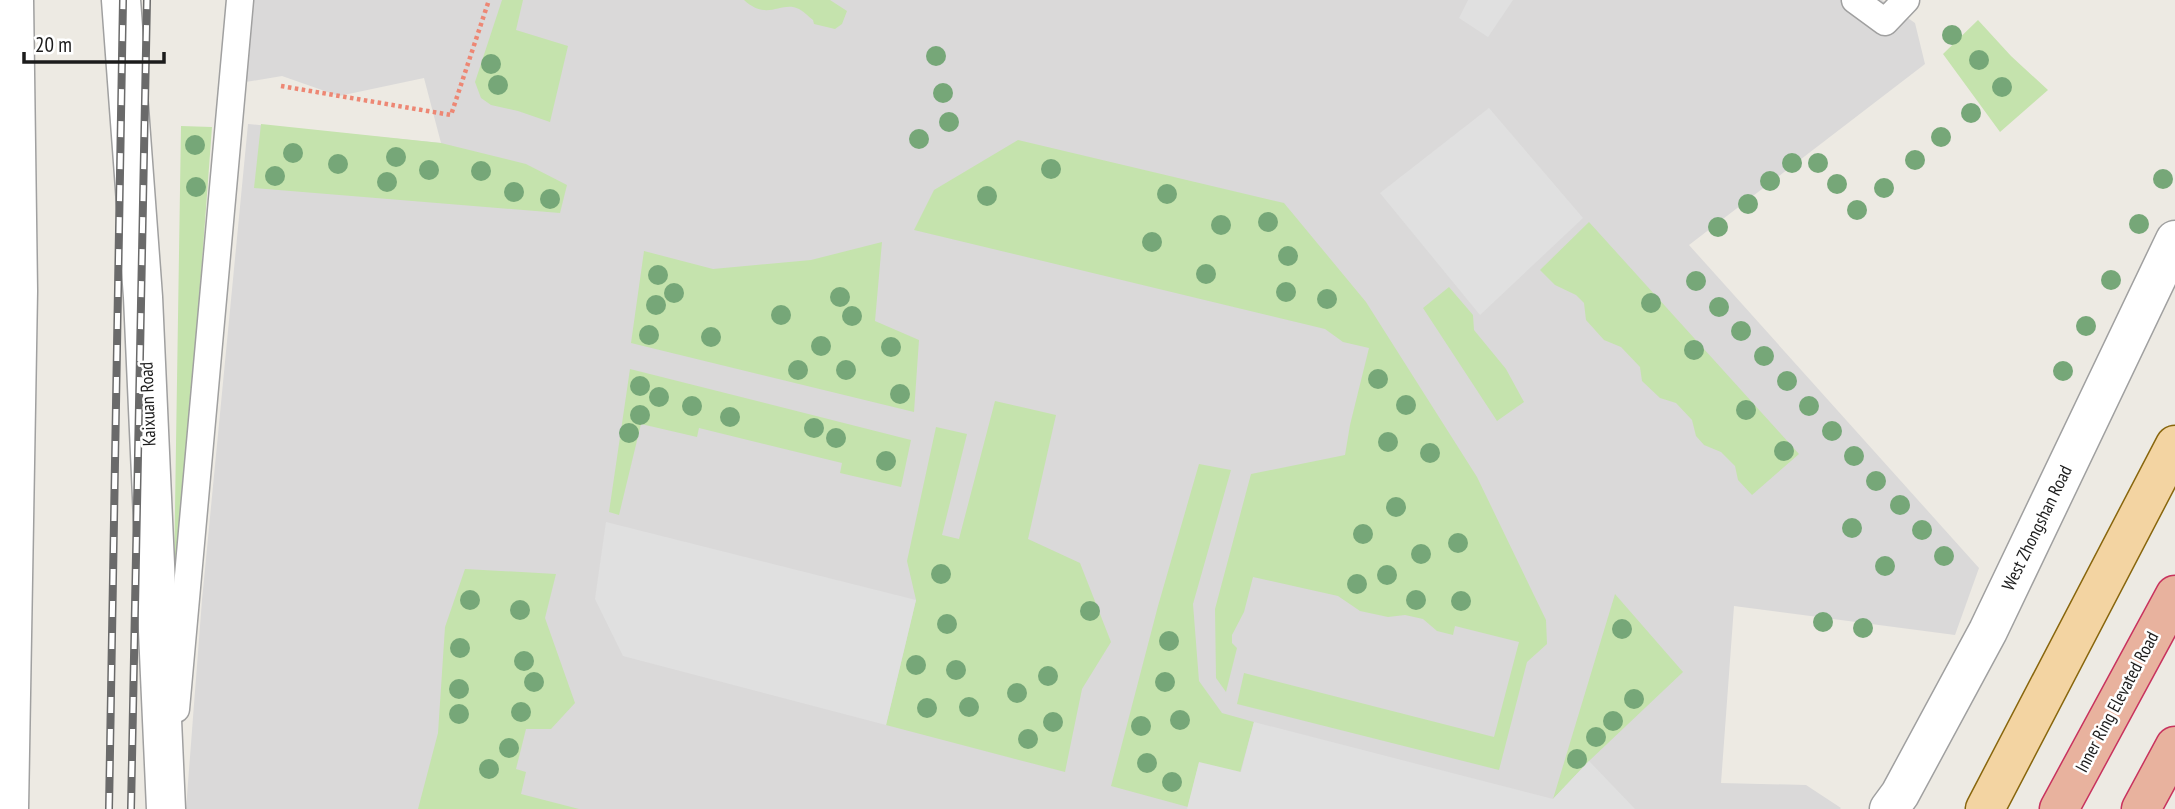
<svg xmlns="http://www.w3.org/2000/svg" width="2175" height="809" font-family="'PT Sans Narrow',sans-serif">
  <rect width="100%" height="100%" fill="#edeae3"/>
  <path fill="#dad9d9" d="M231,0H1882L1915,23L1925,64L1689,245L1979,568L1955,635L1734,606L1721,783L1806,785L1841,808L1840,809H186L202,600L248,124L441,143L424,78L339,96L282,76L222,86Z"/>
  <path fill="#c5e3ad" d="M502,0H523L516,30L568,46L550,122L518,111L491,105L481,98L475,82Z
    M744,0H830L847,11L842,24L835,29L814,24L813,20C808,16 803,11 799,9C781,0 768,22 744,0Z
    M1978,20L2011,56L2048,90L2000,132L1943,54Z
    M261,124L441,143L526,164L567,185L560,213L254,188Z
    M181,126L212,127L179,573H174Z
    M1018,140L1284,203L1366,302L1477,477L1546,620L1547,644L1527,662L1499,770L1237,704L1244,673L1494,737L1519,642L1455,626L1453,635L1437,631L1423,619L1405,615L1388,617L1360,611L1338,596L1253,577L1244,612L1232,635V643L1237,648L1226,692L1216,678L1215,609L1251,474L1345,455L1350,425L1369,348L1343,342L1325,329L914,230L934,190Z
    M1589,222L1799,454L1752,495L1738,480L1735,466L1721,452L1704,445L1696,436L1692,420L1676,403L1660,398L1642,381L1640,367L1621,347L1604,340L1586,320L1584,303L1576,295L1555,285L1540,270Z
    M882,242L875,321L919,340L914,412L631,343L644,251L713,269L811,260Z
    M1449,287L1473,315L1474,330L1506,369L1524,402L1497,421L1423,308Z
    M630,369L911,440L901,487L840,473L842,463L699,428L697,437L641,424L619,515L609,512Z
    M995,401L1056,415L1028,539L1080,563L1111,642L1082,689L1065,772L886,725L916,600L907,561L936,427L967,434L942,535L959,539Z
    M1199,464L1231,470L1193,604L1199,681L1222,713L1254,722L1240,773L1199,763L1188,807L1111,786L1158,606Z
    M465,569L556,574L545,618L575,703L551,729H526L516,769L526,772L521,794L579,809H418L438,733L445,627Z
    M1615,594L1683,672L1589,761L1553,799Z"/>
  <path fill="#e0e0e0" d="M1468,0H1513L1488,37L1459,18Z
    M1489,108L1583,218L1480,315L1380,193Z
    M606,522L916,600L886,725L623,656L595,599Z
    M1254,722L1553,799L1589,761L1635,809H1187L1199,762L1241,772Z"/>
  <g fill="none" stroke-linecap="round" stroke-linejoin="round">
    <defs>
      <path id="service" d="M1855,0L1885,22L1906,0
        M176,709L240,0"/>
      <path id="tertiary" d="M121,0L143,297L166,809
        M9,809L18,291L14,0
        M1889,809L1900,794L1988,631L2175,240"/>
      <path id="primary" d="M1985,809L2175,445"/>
      <path id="trunk" d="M2059,809L2175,595
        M2141,809L2175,746"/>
    </defs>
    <use href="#service" stroke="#a0a0a0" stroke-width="29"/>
    <use href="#tertiary" stroke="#a0a0a0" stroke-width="41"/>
    <use href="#primary" stroke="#88660d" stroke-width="41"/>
    <use href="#trunk" stroke="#c8335e" stroke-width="41"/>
    <path stroke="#ed8774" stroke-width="4.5" stroke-dasharray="3.5 3.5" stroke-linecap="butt" d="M281,86L451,115L489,0"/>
    <use href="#service" stroke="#fff" stroke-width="26"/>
    <use href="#tertiary" stroke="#fff" stroke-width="38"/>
    <use href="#primary" stroke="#f3d4a2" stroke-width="38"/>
    <use href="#trunk" stroke="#e8b29e" stroke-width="38"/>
    <defs>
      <path id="rail" d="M109,809L123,0
        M131,809L147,0"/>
    </defs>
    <use href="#rail" stroke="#6a6a6a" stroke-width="8"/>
    <use href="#rail" stroke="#fff" stroke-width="5" stroke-dasharray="16" stroke-linecap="butt"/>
  </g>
  <g fill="#76a778">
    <circle cx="1952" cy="35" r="10"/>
    <circle cx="936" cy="56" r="10"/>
    <circle cx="1979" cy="60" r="10"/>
    <circle cx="491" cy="64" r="10"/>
    <circle cx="498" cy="85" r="10"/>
    <circle cx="2002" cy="87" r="10"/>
    <circle cx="943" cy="93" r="10"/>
    <circle cx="1971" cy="113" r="10"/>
    <circle cx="949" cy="122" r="10"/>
    <circle cx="1941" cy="137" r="10"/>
    <circle cx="919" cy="139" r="10"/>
    <circle cx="195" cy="145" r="10"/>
    <circle cx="293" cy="153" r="10"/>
    <circle cx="396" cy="157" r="10"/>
    <circle cx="1915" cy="160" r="10"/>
    <circle cx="1792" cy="163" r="10"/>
    <circle cx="1818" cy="163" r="10"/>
    <circle cx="338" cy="164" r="10"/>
    <circle cx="1051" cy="169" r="10"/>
    <circle cx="429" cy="170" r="10"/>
    <circle cx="481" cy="171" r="10"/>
    <circle cx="275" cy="176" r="10"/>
    <circle cx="2163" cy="179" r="10"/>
    <circle cx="1770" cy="181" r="10"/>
    <circle cx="387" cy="182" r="10"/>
    <circle cx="1837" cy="184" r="10"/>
    <circle cx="196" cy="187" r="10"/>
    <circle cx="1884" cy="188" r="10"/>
    <circle cx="514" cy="192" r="10"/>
    <circle cx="1167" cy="194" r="10"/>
    <circle cx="987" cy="196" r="10"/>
    <circle cx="550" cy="199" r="10"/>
    <circle cx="1748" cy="204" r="10"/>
    <circle cx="1857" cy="210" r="10"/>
    <circle cx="1268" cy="222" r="10"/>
    <circle cx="2139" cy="224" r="10"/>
    <circle cx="1221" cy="225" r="10"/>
    <circle cx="1718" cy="227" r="10"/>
    <circle cx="1152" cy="242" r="10"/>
    <circle cx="1288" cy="256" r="10"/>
    <circle cx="1206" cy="274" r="10"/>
    <circle cx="658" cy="275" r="10"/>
    <circle cx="2111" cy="280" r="10"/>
    <circle cx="1696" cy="281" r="10"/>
    <circle cx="1286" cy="292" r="10"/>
    <circle cx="674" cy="293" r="10"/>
    <circle cx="840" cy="297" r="10"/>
    <circle cx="1327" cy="299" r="10"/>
    <circle cx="1651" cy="303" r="10"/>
    <circle cx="656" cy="305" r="10"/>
    <circle cx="1719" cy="307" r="10"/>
    <circle cx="781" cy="315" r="10"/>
    <circle cx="852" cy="316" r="10"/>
    <circle cx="2086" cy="326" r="10"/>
    <circle cx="1741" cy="331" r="10"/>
    <circle cx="649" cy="335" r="10"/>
    <circle cx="711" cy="337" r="10"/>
    <circle cx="821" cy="346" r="10"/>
    <circle cx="891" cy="347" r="10"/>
    <circle cx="1694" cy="350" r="10"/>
    <circle cx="1764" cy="356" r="10"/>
    <circle cx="798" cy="370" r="10"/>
    <circle cx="846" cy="370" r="10"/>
    <circle cx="2063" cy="371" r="10"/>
    <circle cx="1378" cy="379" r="10"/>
    <circle cx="1787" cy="381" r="10"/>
    <circle cx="640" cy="386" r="10"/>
    <circle cx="900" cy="394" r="10"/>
    <circle cx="659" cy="397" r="10"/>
    <circle cx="1406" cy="405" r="10"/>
    <circle cx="692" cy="406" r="10"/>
    <circle cx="1809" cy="406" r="10"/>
    <circle cx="1746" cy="410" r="10"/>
    <circle cx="640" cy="415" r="10"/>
    <circle cx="730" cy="417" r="10"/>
    <circle cx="814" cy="428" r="10"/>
    <circle cx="1832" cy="431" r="10"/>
    <circle cx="629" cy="433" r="10"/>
    <circle cx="836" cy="438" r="10"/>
    <circle cx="1388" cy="442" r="10"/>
    <circle cx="1784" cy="451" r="10"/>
    <circle cx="1430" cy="453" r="10"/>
    <circle cx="1854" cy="456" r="10"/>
    <circle cx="886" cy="461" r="10"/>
    <circle cx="1876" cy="481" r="10"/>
    <circle cx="1900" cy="505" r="10"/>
    <circle cx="1396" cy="507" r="10"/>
    <circle cx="1852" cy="528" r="10"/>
    <circle cx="1922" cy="530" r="10"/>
    <circle cx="1363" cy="534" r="10"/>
    <circle cx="1458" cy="543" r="10"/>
    <circle cx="1421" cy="554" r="10"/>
    <circle cx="1944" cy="556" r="10"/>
    <circle cx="1885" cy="566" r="10"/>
    <circle cx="941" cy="574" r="10"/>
    <circle cx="1387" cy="575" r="10"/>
    <circle cx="1357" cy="584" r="10"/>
    <circle cx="470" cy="600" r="10"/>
    <circle cx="1416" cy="600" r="10"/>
    <circle cx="1461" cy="601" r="10"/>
    <circle cx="520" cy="610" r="10"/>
    <circle cx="1090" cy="611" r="10"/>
    <circle cx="1823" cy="622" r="10"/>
    <circle cx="947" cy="624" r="10"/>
    <circle cx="1863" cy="628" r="10"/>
    <circle cx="1622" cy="629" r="10"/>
    <circle cx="1169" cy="641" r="10"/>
    <circle cx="460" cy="648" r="10"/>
    <circle cx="524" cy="661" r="10"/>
    <circle cx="916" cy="665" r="10"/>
    <circle cx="956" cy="670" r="10"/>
    <circle cx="1048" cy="676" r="10"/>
    <circle cx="534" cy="682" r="10"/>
    <circle cx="1165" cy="682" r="10"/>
    <circle cx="459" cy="689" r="10"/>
    <circle cx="1017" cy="693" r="10"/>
    <circle cx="1634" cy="699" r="10"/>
    <circle cx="969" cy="707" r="10"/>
    <circle cx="927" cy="708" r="10"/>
    <circle cx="521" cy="712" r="10"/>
    <circle cx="459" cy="714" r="10"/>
    <circle cx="1180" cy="720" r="10"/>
    <circle cx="1613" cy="721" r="10"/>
    <circle cx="1053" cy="722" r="10"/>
    <circle cx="1141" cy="726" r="10"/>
    <circle cx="1596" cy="737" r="10"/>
    <circle cx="1028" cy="739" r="10"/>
    <circle cx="509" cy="748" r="10"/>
    <circle cx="1577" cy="759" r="10"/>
    <circle cx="1147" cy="763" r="10"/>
    <circle cx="489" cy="769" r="10"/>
    <circle cx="1172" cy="782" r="10"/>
  </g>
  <g text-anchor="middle" stroke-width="5" stroke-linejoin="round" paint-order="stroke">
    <g font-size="18" fill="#1c1c1c" stroke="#fff">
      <text transform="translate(148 404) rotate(-92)" y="6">Kaixuan Road</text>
      <text transform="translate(2037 528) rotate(-64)" y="6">West Zhongshan Road</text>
      <text transform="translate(2117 702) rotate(-62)" y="6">Inner Ring Elevated Road</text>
    </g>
  </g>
  <path d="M24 52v10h140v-10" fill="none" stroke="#1c1c1c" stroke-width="3.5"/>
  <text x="35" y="52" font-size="21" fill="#1c1c1c" stroke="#ffffff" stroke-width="5" paint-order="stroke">20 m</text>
</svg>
